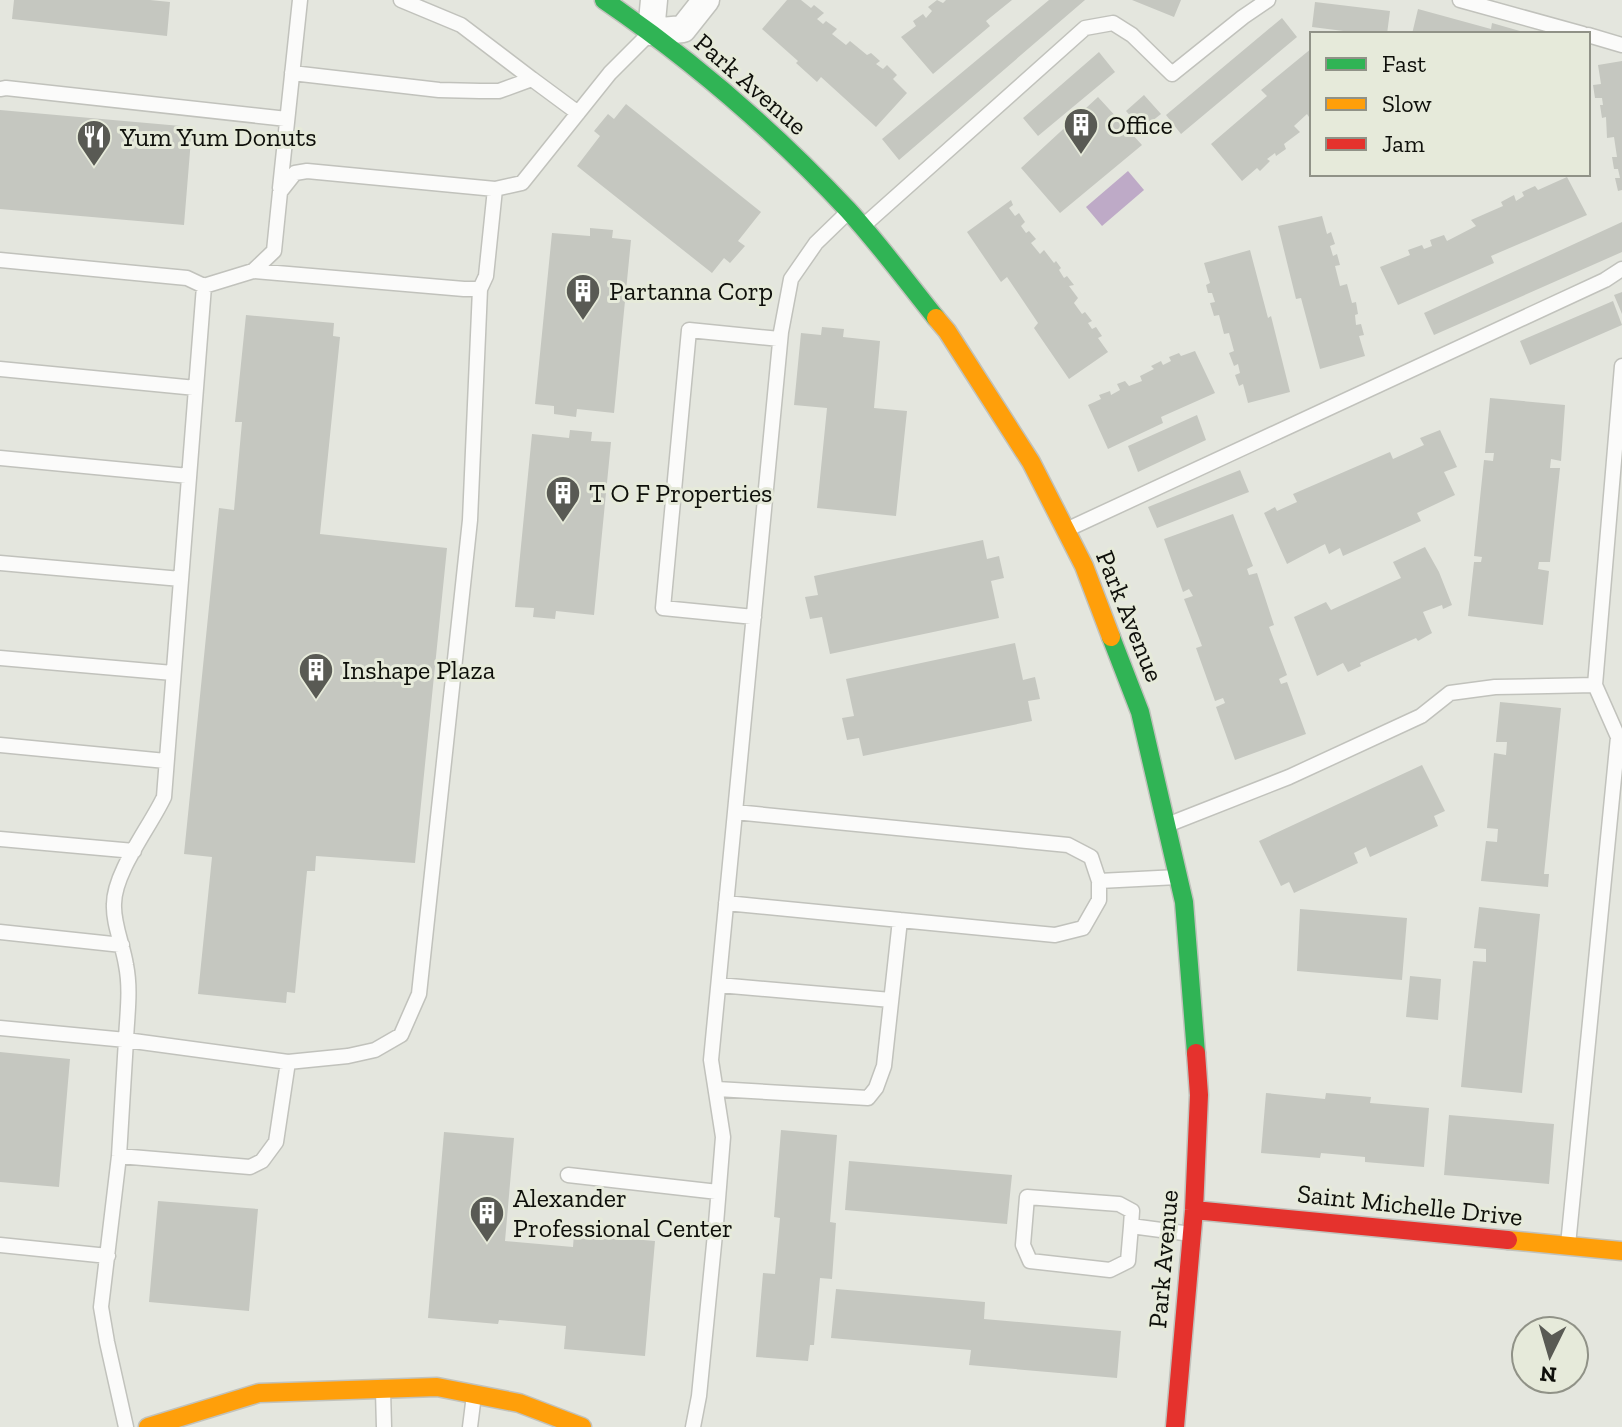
<svg xmlns="http://www.w3.org/2000/svg" width="1622" height="1427" font-family="'Zilla Slab',serif">
  <rect width="100%" height="100%" fill="#e4e6de"/>
  <path fill="#beaac7" d="M1128,171L1144,190L1102,226L1086,207Z"/>
  <path fill="#c5c7c0" d="M14,0H150L170,2L167,36L12,19Z
    M787,0H801L811,8L814,5L824,13L817,19L823,24L826,21L837,29L832,34L846,45L850,41L867,55L871,53L880,61L876,64L883,69L887,65L897,75L893,79L907,93L876,127L821,77L817,82L796,63L798,61L762,29Z
    M937,0L943,3L946,0H1012L986,21L990,26L933,74L901,37L916,26L913,21L923,14L926,18L932,11L928,7Z
    M1049,0H1085L899,160L882,139Z
    M1132,0H1181L1174,17Z
    M1315,2L1390,11L1387,34H1367L1312,27Z
    M1418,9L1491,29L1492,23L1530,34H1412Z
    M1282,18L1297,37L1181,134L1166,115Z
    M1312,48V115L1309,117L1307,114L1294,126L1300,132L1284,144L1286,149L1276,156L1275,153L1267,159L1270,161L1260,171L1257,168L1242,181L1211,144L1267,96L1261,90Z
    M1099,52L1115,72L1038,136L1023,118Z
    M1622,61V190L1618,191L1615,178H1620L1618,169H1614L1612,157H1617L1614,137L1607,138L1606,117L1602,118L1600,105H1603L1602,98H1595L1593,85L1601,84L1598,65Z
    M1144,95L1161,114L1142,129L1126,111Z
    M1098,97L1142,145L1060,213L1021,168Z
    M626,104L761,212L738,241L745,246L730,263L724,258L712,273L577,166L600,136L594,131L608,114L614,119Z
    M0,110L192,127L184,225L0,209Z
    M1567,177L1587,215L1491,256L1494,263L1398,305L1380,267L1410,255L1408,250L1422,245L1424,249L1432,246L1430,240L1444,235L1447,241L1476,226L1471,220L1503,206L1501,202L1514,195L1516,201L1524,196L1522,192L1535,186L1538,190Z
    M1011,200L1013,205L1009,208L1015,216L1019,213L1025,222L1021,226L1026,233L1029,231L1036,239L1031,243L1040,254L1044,250L1054,263L1056,261L1061,268L1059,270L1064,278L1067,276L1074,285L1069,286L1078,298L1074,303L1082,314L1085,312L1092,321L1088,323L1092,329L1096,327L1102,336L1098,338L1108,352L1069,379L1034,328L1038,323L1007,277L1001,282L967,232Z
    M1322,216L1327,234L1331,232L1335,244L1330,246L1333,256L1337,254L1340,265L1335,266L1340,286L1347,284L1352,303L1356,302L1358,314L1355,315L1356,325L1361,324L1364,335L1359,336L1365,356L1320,369L1301,298L1296,299L1278,226Z
    M1622,222V252L1434,335L1424,313Z
    M590,228L613,230L612,238L631,240L614,413L577,409L576,417L554,414V406L535,404L552,233L590,236Z
    M1250,250L1268,318L1271,316L1290,392L1248,403L1243,384L1239,386L1235,375L1240,373L1238,364L1234,366L1229,353L1234,351L1229,333L1224,334L1219,315L1214,316L1210,303L1215,302L1212,293H1208L1206,285L1210,283L1204,263Z
    M1622,292V314L1614,295Z
    M1613,301L1622,325L1530,365L1520,341Z
    M246,315L334,323L333,336L340,337L320,534L447,548L415,863L316,856L315,871H307L295,993L287,992L286,1003L198,994L212,857L184,854L219,508L234,510L242,422H235Z
    M822,327L844,329L843,337L880,341L874,408L907,411L896,516L817,508L827,408L794,405L801,333L821,335Z
    M1195,351L1215,393L1161,417L1163,423L1108,449L1088,405L1101,399L1099,395L1110,391L1111,395L1120,390L1117,384L1125,381L1129,386L1142,381L1140,376L1154,369L1151,366L1161,361L1163,365L1171,361L1169,357L1179,353L1181,356Z
    M1490,398L1565,405L1561,461L1551,459L1550,468H1560L1550,562H1539L1538,569L1549,571L1543,625L1468,616L1474,562H1481L1482,557L1474,556L1484,460L1493,461L1494,453H1485Z
    M1197,415L1206,440L1138,472L1128,446Z
    M570,430L592,432L591,441L611,442L594,615L556,611L555,619L533,617L534,608L515,607L532,434L569,438Z
    M1440,430L1457,467L1444,472L1455,495L1417,513L1421,521L1343,556L1340,548L1329,554L1325,544L1287,564L1264,513L1275,507L1277,511L1297,502L1293,494L1390,452L1393,459L1424,445L1420,438Z
    M1240,470L1249,492L1157,528L1148,507Z
    M1233,514L1253,566L1247,569L1249,575L1257,573L1274,625L1269,627L1287,675L1279,679L1281,684L1287,682L1306,734L1235,760L1216,707L1225,703L1223,698L1215,701L1196,648L1202,646L1184,599L1193,596L1189,589L1183,592L1164,539Z
    M983,540L987,559L999,556L1004,578L991,581L999,618L830,654L822,617L810,619L805,597L818,595L814,576Z
    M1425,547L1439,572L1452,605L1443,609L1442,605L1423,612L1432,633L1418,641L1416,638L1360,663L1361,666L1348,672L1343,663L1317,676L1294,617L1326,602L1331,610L1401,578L1393,562Z
    M1015,643L1023,680L1035,677L1040,699L1028,701L1032,721L863,756L859,738L847,740L842,718L854,716L846,679Z
    M1500,702L1561,708L1544,874H1549L1548,887L1481,881L1486,841L1497,842L1498,829L1487,828L1494,753L1506,755L1507,742H1496Z
    M1422,765L1445,811L1434,816L1438,826L1370,857L1366,847L1354,853L1358,863L1294,893L1289,882L1281,886L1259,841Z
    M1479,907L1540,914L1522,1093L1461,1087L1473,961L1486,962V949L1474,948Z
    M1300,909L1407,918L1402,980L1297,971Z
    M1410,976L1441,979L1438,1020L1406,1017Z
    M0,1052L70,1059L59,1187L0,1182Z
    M1266,1093L1325,1099L1326,1093L1371,1097L1370,1103L1429,1108L1424,1167L1365,1162V1157L1321,1153L1320,1158L1261,1153Z
    M1449,1115L1554,1124L1549,1184L1444,1175Z
    M781,1130L837,1135L830,1222L836,1223L832,1279L820,1278L814,1345H810L808,1361L756,1357L763,1273L775,1274L780,1218L774,1217Z
    M444,1132L514,1138L505,1241L573,1247L574,1234L655,1241L645,1356L564,1349L566,1326L499,1320L498,1324L428,1318Z
    M849,1161L1012,1175L1007,1224L845,1210Z
    M158,1201L258,1209L249,1311L149,1302Z
    M836,1289L985,1302L984,1319L1121,1331L1117,1378L969,1365L971,1350L831,1338Z"/>
  <g fill="none" stroke-linecap="round" stroke-linejoin="round">
    <defs>
      <path id="lane" d="M401,0L461,25L532,79
        M1460,0L1583,34
        M1588,35L1622,45
        M292,73L439,90L480,91H499L532,79L578,113
        M0,89L6,88L287,119
        M280,188L300,0
        M862,227L1085,28L1113,23L1132,35L1172,74L1243,17L1268,0
        M0,260L187,278L204,286L164,797C150,827 114,872 114,904C113,924 123,945 126,965C131,990 127,1015 126,1040L0,1028
        M253,271L464,289H480L486,276L495,189
        M204,286L253,271L274,251L280,192L295,173L307,171L495,189L522,183L610,73L650,33
        M0,369L196,388
        M0,458L189,476
        M1066,530L1605,280L1622,269
        M0,563L181,579
        M754,617L663,608L689,330L780,339
        M0,658L173,673
        M0,745L166,761
        M735,812L781,332L791,279L816,243L847,213
        M1167,825L1289,777L1421,716L1450,693L1495,687L1595,685
        M0,839L134,851
        M726,903L900,920
        M0,932L122,945
        M719,985L891,1000
        M717,1089L868,1098L876,1088L884,1066L900,920L1055,935L1083,928L1099,900V881
        M119,1156L250,1167L262,1161L276,1142L288,1062L348,1056L375,1050L401,1035L419,994L470,520L480,289
        M568,1175L718,1192
        M1131,1226L1128,1261L1110,1270L1030,1261L1023,1245L1027,1197L1119,1204L1132,1211L1131,1226L1191,1234
        M0,1245L108,1256
        M1568,1245L1618,737L1595,685L1622,366
        M383,1391L384,1427
        M126,1427L107,1342L101,1307L119,1156L126,1040L288,1062
        M470,1427L474,1395
        M693,1427L699,1396L716,1224L723,1137L711,1060L735,812L1068,845L1091,857L1099,881L1178,877"/>
      <path id="street" d="M654,0L651,32L683,29L706,0"/>
      <path id="fast" d="M604,0C692,60 775,132 848,210C879,244 907,282 936,318
        M1111,637L1140,712L1184,902L1196,1053"/>
      <path id="slow" d="M936,318L947,331L1031,462L1084,566L1111,637
        M1508,1240L1622,1251
        M148,1427L259,1393L437,1387L519,1403L582,1427"/>
      <path id="jam" d="M1194,1210L1508,1240
        M1175,1427L1194,1210L1199,1095L1196,1053"/>
    </defs>
    <use href="#lane" stroke="#c1c2bc" stroke-width="17"/>
    <use href="#street" stroke="#c1c2bc" stroke-width="29"/>
    <use href="#fast" stroke="#c1c2bc" stroke-width="21"/>
    <use href="#slow" stroke="#c1c2bc" stroke-width="21"/>
    <use href="#jam" stroke="#c1c2bc" stroke-width="21"/>
    <use href="#lane" stroke="#fbfbfa" stroke-width="14"/>
    <use href="#street" stroke="#fbfbfa" stroke-width="26"/>
    <use href="#fast" stroke="#30b455" stroke-width="18"/>
    <use href="#slow" stroke="#ff9f0a" stroke-width="18"/>
    <use href="#jam" stroke="#e5322d" stroke-width="18"/>
  </g>
  <defs>
    <symbol id="building-pin" viewBox="-11 -11 22 30"><path d="M0 17L-7.5 6A9.5 9.5 0 1 1 7.5 6Z" fill="#595a54" stroke="#e6eada"/><path d="M-4-6H4V6H1V3H-1V6H-4ZM-2.5-4.3h1.7v1.8h-1.7ZM.8-4.3h1.7v1.8H.8ZM-2.5-1h1.7V.8h-1.7ZM.8-1h1.7V.8H.8Z" fill="#fff"/></symbol>
    <symbol id="restaurant-pin" viewBox="-11 -11 22 30"><path d="M0 17L-7.5 6A9.5 9.5 0 1 1 7.5 6Z" fill="#595a54" stroke="#e6eada"/><path d="M-5-6h1v4h1v-4h1v4h1v-4h1v5L-1.5 .5V6h-2V.5L-5-1ZM5-6V6H3V1.5H1.5Q1.5-4 5-6Z" fill="#fff"/></symbol>
  </defs>
  <g fill-rule="evenodd">
    <use href="#building-pin" x="1061" y="105" width="40" height="54"/>
    <use href="#restaurant-pin" x="74" y="117" width="40" height="54"/>
    <use href="#building-pin" x="563" y="271" width="40" height="54"/>
    <use href="#building-pin" x="543" y="473" width="40" height="54"/>
    <use href="#building-pin" x="296" y="650" width="40" height="54"/>
    <use href="#building-pin" x="467" y="1193" width="40" height="54"/>
  </g>
  <g text-anchor="middle" stroke-width="6" stroke-linejoin="round" paint-order="stroke">
    <g font-size="26" fill="#0e0f0a" stroke="#e6eada">
      <text transform="translate(751 84) rotate(41)" y="9">Park Avenue</text>
      <text transform="translate(1130 616) rotate(68)" y="9">Park Avenue</text>
      <text transform="translate(1410 1205) rotate(6)" y="9">Saint Michelle Drive</text>
      <text transform="translate(1163 1259) rotate(-85)" y="9">Park Avenue</text>
    </g>
    <g font-size="26" fill="#0e0f0a" stroke="#e6eada" text-anchor="start">
      <text x="1107" y="134">Office</text>
      <text x="120" y="146">Yum Yum Donuts</text>
      <text x="609" y="300">Partanna Corp</text>
      <text x="589" y="502">T O F Properties</text>
      <text x="342" y="679">Inshape Plaza</text>
      <text x="513" y="1207">Alexander<tspan x="513" dy="30">Professional Center</tspan></text>
    </g>
  </g>
  <rect x="1310" y="32" width="280" height="144" fill="#e6eada" stroke="#909287" stroke-width="2"/>
  <rect x="1326" y="58" width="40" height="12" fill="#30b455" stroke="#909287" stroke-width="2"/>
  <text x="1382" y="72" font-size="24" fill="#0e0f0a">Fast</text>
  <rect x="1326" y="98" width="40" height="12" fill="#ff9f0a" stroke="#909287" stroke-width="2"/>
  <text x="1382" y="112" font-size="24" fill="#0e0f0a">Slow</text>
  <rect x="1326" y="138" width="40" height="12" fill="#e5322d" stroke="#909287" stroke-width="2"/>
  <text x="1382" y="152" font-size="24" fill="#0e0f0a">Jam</text>
  <g transform="translate(1550 1355) rotate(185)"><circle r="38" fill="#e6eada" stroke="#909287" stroke-width="2"/>
  <path d="M0-6L14 30L0 20L-14 30Z" fill="#595a54"/>
  <text y="-12" font-size="22" font-weight="bold" text-anchor="middle" fill="#0e0f0a">N</text>
  </g>
</svg>
